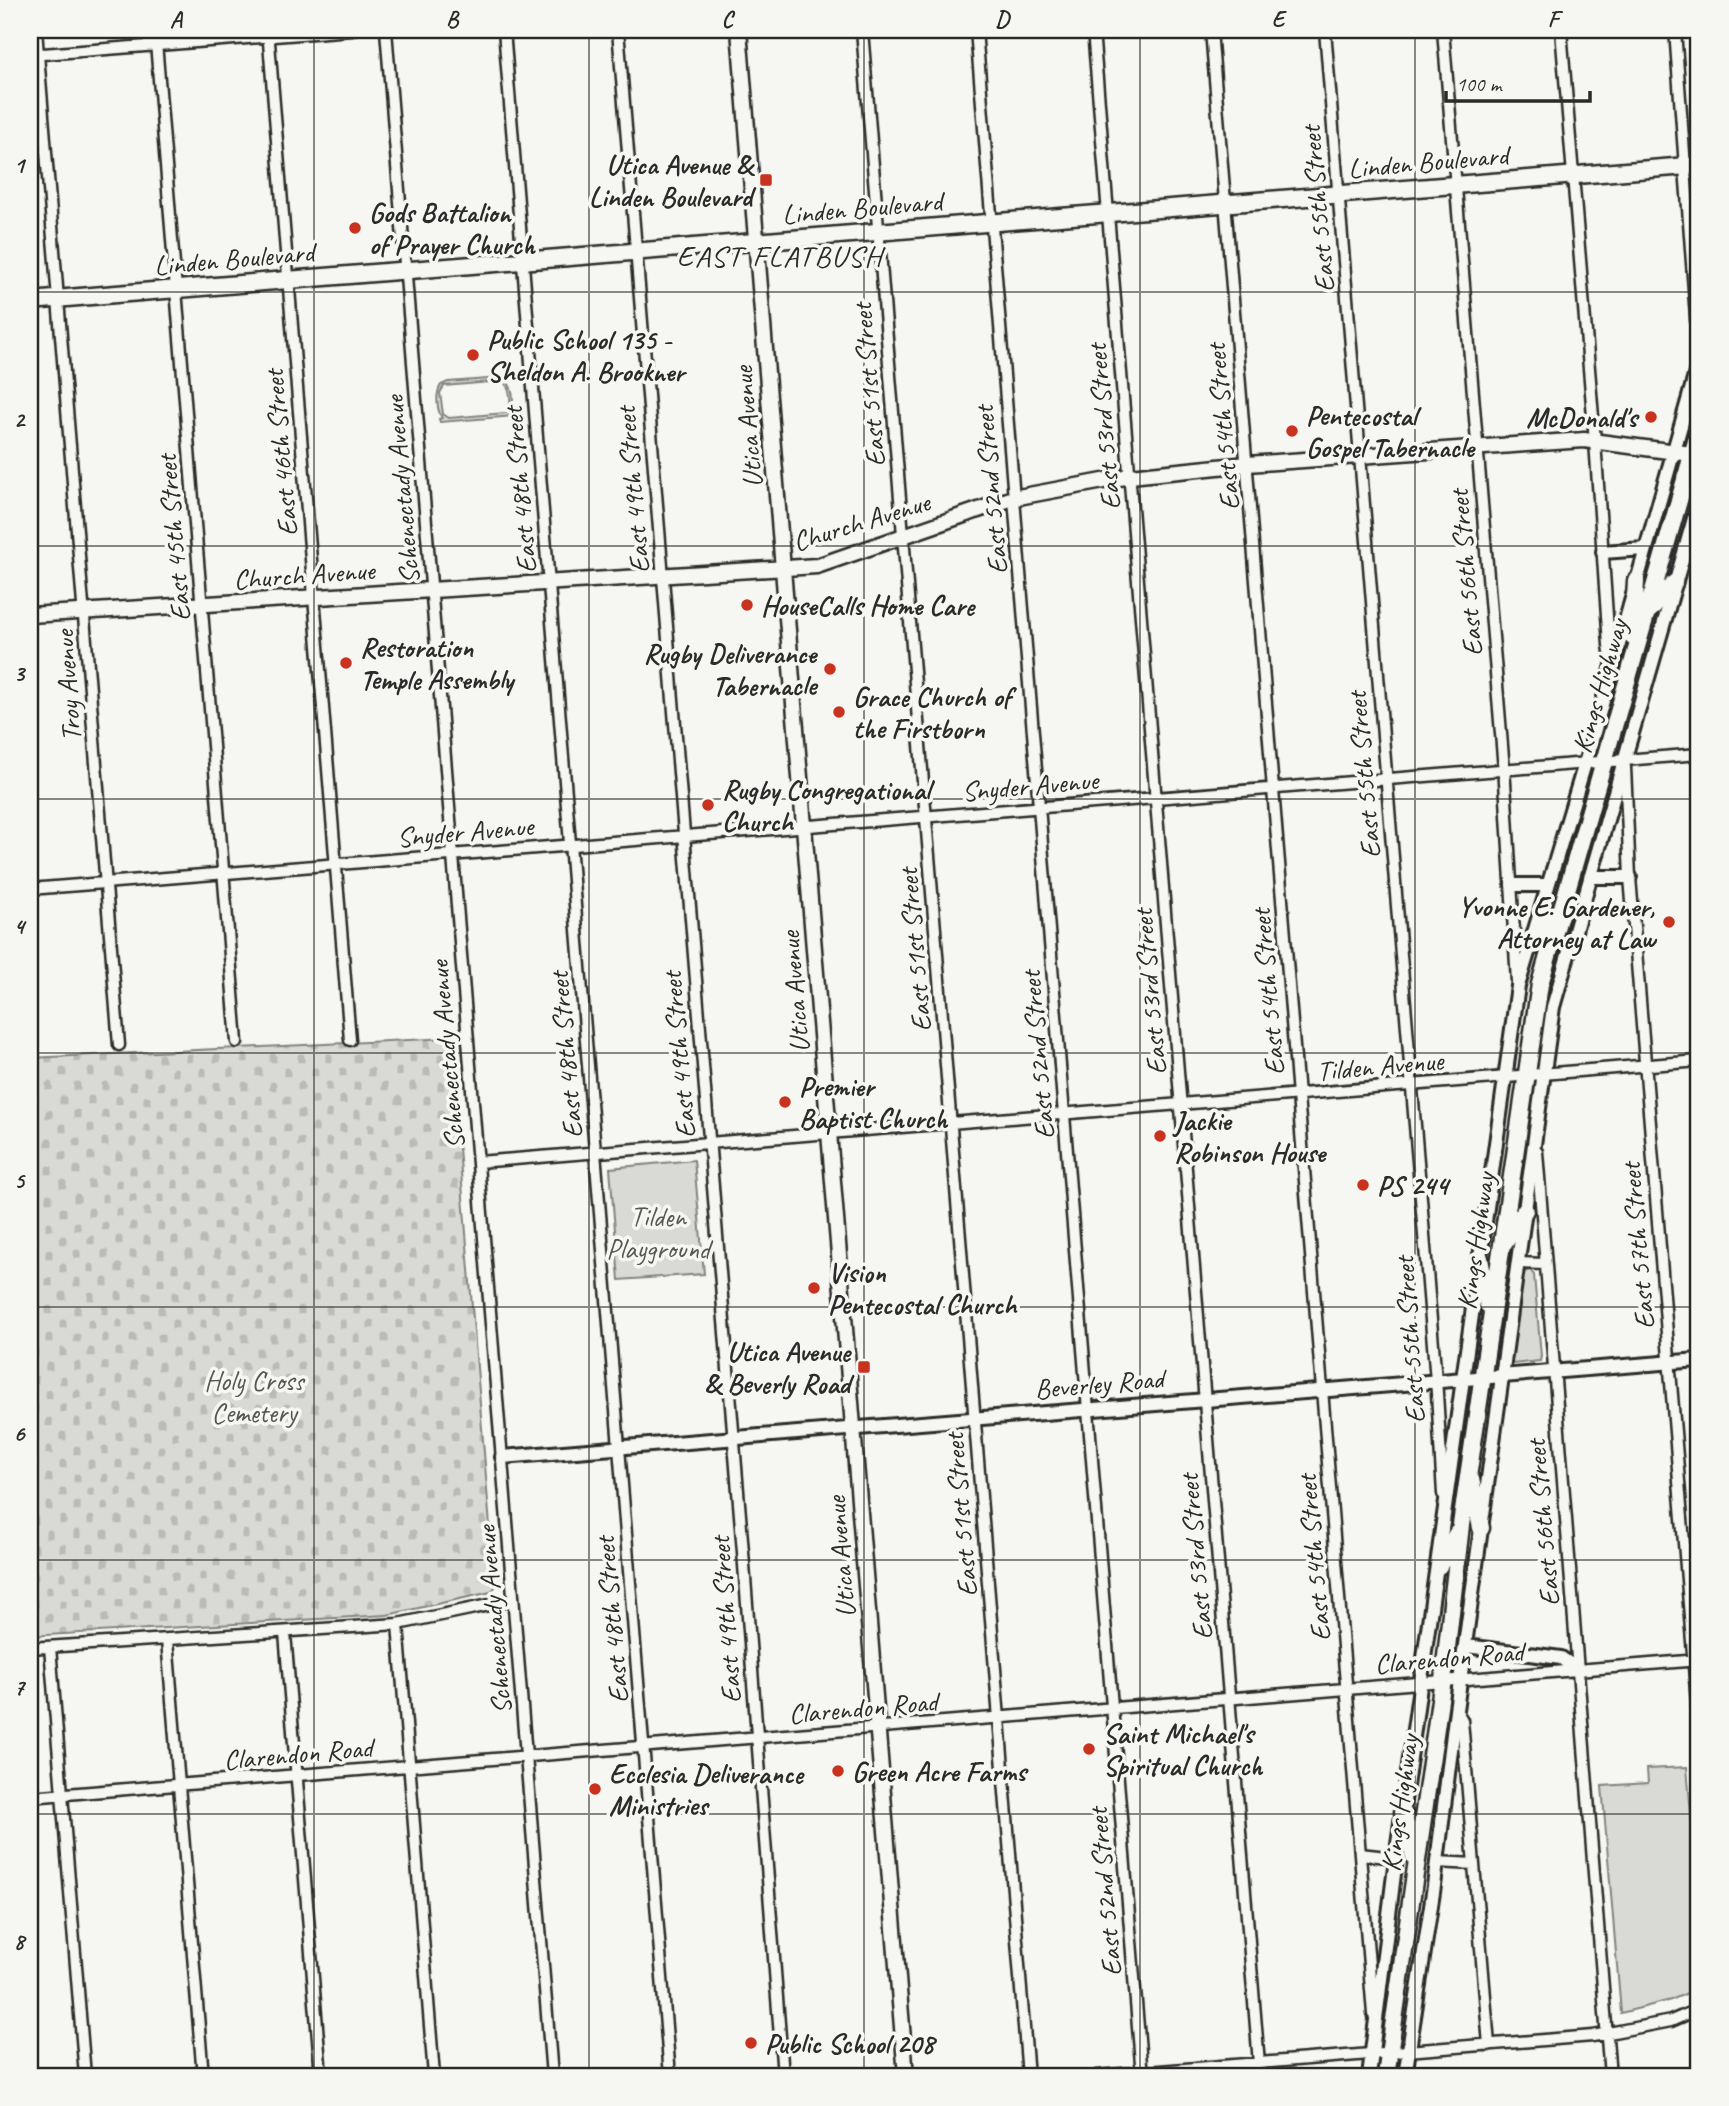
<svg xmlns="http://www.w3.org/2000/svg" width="1729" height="2106" font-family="Caveat,sans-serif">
  <defs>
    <pattern id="cemetery-stones" width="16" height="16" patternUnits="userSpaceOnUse" patternTransform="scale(1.75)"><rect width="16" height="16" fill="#d9d9d5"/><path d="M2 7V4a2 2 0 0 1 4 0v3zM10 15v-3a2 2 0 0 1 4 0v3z" fill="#babab7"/></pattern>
  </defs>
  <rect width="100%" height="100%" fill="#f6f6f2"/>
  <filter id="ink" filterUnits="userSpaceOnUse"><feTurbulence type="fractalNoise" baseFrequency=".0143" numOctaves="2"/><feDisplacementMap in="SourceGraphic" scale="14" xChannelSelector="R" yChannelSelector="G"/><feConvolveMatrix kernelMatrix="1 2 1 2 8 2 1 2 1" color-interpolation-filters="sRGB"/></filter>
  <g filter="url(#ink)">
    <path fill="url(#cemetery-stones)" stroke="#828280" stroke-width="2" d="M450,1038L495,1587L491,1592L387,1615L30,1636V1058Z"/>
    <path fill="#d9d9d5" stroke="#828280" stroke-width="2" fill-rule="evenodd" d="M501,378C514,383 515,401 510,413H514V416L440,422L439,419L442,418C437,410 435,394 441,385L448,382ZM502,381C511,387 513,405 506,413L449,418L443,414L440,393L444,386Z
      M694,1160L704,1274L619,1280L610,1168Z
      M1530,1270L1534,1275L1541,1356L1540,1361L1512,1364L1509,1363L1521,1273Z
      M1687,1767L1699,1909V1988L1671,2000L1621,2013L1602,1786L1648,1783L1647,1769Z"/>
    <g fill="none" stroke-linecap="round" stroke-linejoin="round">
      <defs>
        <path id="minor" d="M36,30L119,1045
          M155,30L237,1042
          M268,30L350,1040
          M386,30L552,2076
          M504,30L670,2076
          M618,30L743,1552L783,2076
          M862,30L1028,2076
          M976,30L1142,2076
          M1093,30L1260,2076
          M1211,30L1373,2014
          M1325,30L1437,1393L1443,1494
          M1443,30L1505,782L1517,982
          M1561,30L1595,441L1609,645L1612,665
          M1675,30L1699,359
          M30,55L352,30
          M1625,767L1630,877L1699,1728
          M30,889L1699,754
          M1537,1152L1610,2076
          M478,1162L1699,1061
          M1517,1263L1545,1264
          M398,1624L434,2076
          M285,1633L321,2076
          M167,1640L203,2076
          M50,1647L85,2076
          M30,1648L398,1624L513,1600
          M1456,1710L1462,1720L1489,2045
          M30,1797L1699,1660
          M1360,1854L1396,1858
          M1437,1862L1474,1864
          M1097,2076L1593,2036L1671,2021L1699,2009"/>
        <path id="tertiary" d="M1603,552L1644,549
          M1590,877H1630
          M1512,885H1547
          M502,1457L1699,1360
          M1466,1646L1561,1658L1577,1669
          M1369,2076L1396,1858L1518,986L1589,750L1699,362
          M1405,2076L1434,1886L1456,1710L1553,1007L1699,501"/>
        <path id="secondary" d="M739,30L906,2076
          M30,615L817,566L1013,498L1130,476L1247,464L1584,440L1699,455"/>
        <path id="primary" d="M1650,610L1674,583
          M1633,637L1636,581
          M1531,947L1557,913
          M1504,1244L1525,1210
          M1480,1258L1488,1305
          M1471,1479L1481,1528
          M1439,1566L1457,1533
          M1403,1812L1414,1857
          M1386,2076L1445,1665L1461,1525L1540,984L1699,431"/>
        <path id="trunk" d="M30,301L1699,165"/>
      </defs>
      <use href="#minor" stroke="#2b2b2b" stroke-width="15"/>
      <use href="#tertiary" stroke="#2b2b2b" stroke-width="18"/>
      <use href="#secondary" stroke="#2b2b2b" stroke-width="19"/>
      <use href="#primary" stroke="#2b2b2b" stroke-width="21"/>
      <use href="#trunk" stroke="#2b2b2b" stroke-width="21"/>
      <use href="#minor" stroke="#f6f6f2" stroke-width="10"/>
      <use href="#tertiary" stroke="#f6f6f2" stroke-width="12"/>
      <use href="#secondary" stroke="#f6f6f2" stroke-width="14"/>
      <use href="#primary" stroke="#f6f6f2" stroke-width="16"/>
      <use href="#trunk" stroke="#f6f6f2" stroke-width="16"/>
    </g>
  </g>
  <path fill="none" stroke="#2b2b2b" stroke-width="2" stroke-opacity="0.55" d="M314,30V2076M589,30V2076M864,30V2076M1140,30V2076M1415,30V2076M30,292H1699M30,546H1699M30,799H1699M30,1053H1699M30,1307H1699M30,1560H1699M30,1814H1699"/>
  <g fill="#c8321e" stroke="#f6f6f2" stroke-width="2.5">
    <rect x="759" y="173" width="14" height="14" rx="3.5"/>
    <circle cx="355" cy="228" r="7"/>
    <circle cx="473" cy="355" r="7"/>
    <circle cx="1651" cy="417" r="7"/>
    <circle cx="1292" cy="431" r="7"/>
    <circle cx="747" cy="605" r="7"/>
    <circle cx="346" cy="663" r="7"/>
    <circle cx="830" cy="669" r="7"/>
    <circle cx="839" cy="712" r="7"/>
    <circle cx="708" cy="805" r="7"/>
    <circle cx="1669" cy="922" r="7"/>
    <circle cx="785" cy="1102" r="7"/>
    <circle cx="1160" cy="1136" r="7"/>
    <circle cx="1363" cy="1185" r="7"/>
    <circle cx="814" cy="1288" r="7"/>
    <rect x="857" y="1360" width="14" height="14" rx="3.5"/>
    <circle cx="1089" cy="1749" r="7"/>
    <circle cx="838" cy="1771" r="7"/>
    <circle cx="595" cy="1789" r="7"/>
    <circle cx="751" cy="2043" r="7"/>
  </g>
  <g text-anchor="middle" stroke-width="7" stroke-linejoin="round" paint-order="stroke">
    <g font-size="28" fill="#2b2b2b" stroke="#f6f6f2">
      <text transform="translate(1428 161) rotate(-5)" y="10">Linden Boulevard</text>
      <text transform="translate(862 207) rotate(-5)" y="10">Linden Boulevard</text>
      <text transform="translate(1317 209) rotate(-95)" y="10">East 55th Street</text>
      <text transform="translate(234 258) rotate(-5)" y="10">Linden Boulevard</text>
      <text transform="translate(868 385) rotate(-95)" y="10">East 51st Street</text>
      <text transform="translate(747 427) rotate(-95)" y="10">Utica Avenue</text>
      <text transform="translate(1103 427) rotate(-95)" y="10">East 53rd Street</text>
      <text transform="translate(1222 427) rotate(-95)" y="10">East 54th Street</text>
      <text transform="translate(280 453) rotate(-95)" y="10">East 46th Street</text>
      <text transform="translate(401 490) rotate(-95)" y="10">Schenectady Avenue</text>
      <text transform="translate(519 490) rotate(-95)" y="10">East 48th Street</text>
      <text transform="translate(632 490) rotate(-95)" y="10">East 49th Street</text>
      <text transform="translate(990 490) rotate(-95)" y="10">East 52nd Street</text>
      <text transform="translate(861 521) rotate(-17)" y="10">Church Avenue</text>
      <text transform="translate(173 538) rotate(-95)" y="10">East 45th Street</text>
      <text transform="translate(1465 573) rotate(-95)" y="10">East 56th Street</text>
      <text transform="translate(304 574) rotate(-4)" y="10">Church Avenue</text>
      <text transform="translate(67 686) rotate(-94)" y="10">Troy Avenue</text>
      <text transform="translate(1599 686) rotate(-74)" y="10">Kings Highway</text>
      <text transform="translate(1363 775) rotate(-95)" y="10">East 55th Street</text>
      <text transform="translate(1030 785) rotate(-5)" y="10">Snyder Avenue</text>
      <text transform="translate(465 831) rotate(-5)" y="10">Snyder Avenue</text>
      <text transform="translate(914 950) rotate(-95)" y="10">East 51st Street</text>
      <text transform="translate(794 992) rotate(-95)" y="10">Utica Avenue</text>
      <text transform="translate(1149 992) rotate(-95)" y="10">East 53rd Street</text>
      <text transform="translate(1267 992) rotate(-95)" y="10">East 54th Street</text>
      <text transform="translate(446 1055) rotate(-95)" y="10">Schenectady Avenue</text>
      <text transform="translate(565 1055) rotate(-95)" y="10">East 48th Street</text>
      <text transform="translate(678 1055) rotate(-95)" y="10">East 49th Street</text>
      <text transform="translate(1037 1055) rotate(-95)" y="10">East 52nd Street</text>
      <text transform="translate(1380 1065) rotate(-5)" y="10">Tilden Avenue</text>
      <text transform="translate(1475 1241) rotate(-82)" y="10">Kings Highway</text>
      <text transform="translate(1637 1246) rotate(-95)" y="10">East 57th Street</text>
      <text transform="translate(1409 1340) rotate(-94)" y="10">East 55th Street</text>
      <text transform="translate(1099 1383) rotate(-5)" y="10">Beverley Road</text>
      <text transform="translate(960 1515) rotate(-95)" y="10">East 51st Street</text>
      <text transform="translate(1542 1523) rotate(-95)" y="10">East 56th Street</text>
      <text transform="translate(840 1557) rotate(-95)" y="10">Utica Avenue</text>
      <text transform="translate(1195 1557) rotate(-95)" y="10">East 53rd Street</text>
      <text transform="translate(1313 1558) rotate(-95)" y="10">East 54th Street</text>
      <text transform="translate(493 1620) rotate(-95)" y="10">Schenectady Avenue</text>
      <text transform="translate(611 1620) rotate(-95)" y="10">East 48th Street</text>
      <text transform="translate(725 1620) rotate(-94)" y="10">East 49th Street</text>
      <text transform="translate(1449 1657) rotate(-5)" y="10">Clarendon Road</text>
      <text transform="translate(863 1707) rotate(-5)" y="10">Clarendon Road</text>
      <text transform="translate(298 1753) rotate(-5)" y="10">Clarendon Road</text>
      <text transform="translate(1399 1803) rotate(-82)" y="10">Kings Highway</text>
      <text transform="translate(1104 1892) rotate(-95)" y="10">East 52nd Street</text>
    </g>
    <g font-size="28" font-weight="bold" fill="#2b2b2b" stroke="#f6f6f2" text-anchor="start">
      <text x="752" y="174" text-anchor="end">Utica Avenue &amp;<tspan x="752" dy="32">Linden Boulevard</tspan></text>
      <text x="369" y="222">Gods Battalion<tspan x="369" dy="32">of Prayer Church</tspan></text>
      <text x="487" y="349">Public School 135 -<tspan x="487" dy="32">Sheldon A. Brookner</tspan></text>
      <text x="1306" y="425">Pentecostal<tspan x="1306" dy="32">Gospel Tabernacle</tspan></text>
      <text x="1637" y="427" text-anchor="end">McDonald's</text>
      <text x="761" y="615">HouseCalls Home Care</text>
      <text x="360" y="657">Restoration<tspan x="360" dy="32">Temple Assembly</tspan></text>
      <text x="816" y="663" text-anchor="end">Rugby Deliverance<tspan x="816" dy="32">Tabernacle</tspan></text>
      <text x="853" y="706">Grace Church of<tspan x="853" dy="32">the Firstborn</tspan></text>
      <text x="722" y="799">Rugby Congregational<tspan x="722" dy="32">Church</tspan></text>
      <text x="1655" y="916" text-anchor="end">Yvonne E. Gardener,<tspan x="1655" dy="32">Attorney at Law</tspan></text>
      <text x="799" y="1096">Premier<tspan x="799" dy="32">Baptist Church</tspan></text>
      <text x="1174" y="1130">Jackie<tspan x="1174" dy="32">Robinson House</tspan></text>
      <text x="1377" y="1195">PS 244</text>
      <text x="828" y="1282">Vision<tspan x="828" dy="32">Pentecostal Church</tspan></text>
      <text x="850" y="1361" text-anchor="end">Utica Avenue<tspan x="850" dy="32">&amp; Beverly Road</tspan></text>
      <text x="1103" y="1743">Saint Michael's<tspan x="1103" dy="32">Spiritual Church</tspan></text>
      <text x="852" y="1781">Green Acre Farms</text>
      <text x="609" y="1783">Ecclesia Deliverance<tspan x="609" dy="32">Ministries</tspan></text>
      <text x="765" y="2053">Public School 208</text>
    </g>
    <g font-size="28" fill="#565656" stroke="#f6f6f2">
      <text x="658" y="1226">Tilden<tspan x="658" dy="32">Playground</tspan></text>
      <text x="254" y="1390">Holy Cross<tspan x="254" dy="32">Cemetery</tspan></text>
    </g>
    <g font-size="30" letter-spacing="2" fill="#2b2b2b" stroke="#f6f6f2">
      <text x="780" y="266">EAST FLATBUSH</text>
    </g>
  </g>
  <rect width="1729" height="2106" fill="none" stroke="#f6f6f2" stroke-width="77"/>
  <path d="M1446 91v10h144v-10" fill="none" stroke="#2b2b2b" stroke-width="3.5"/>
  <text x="1456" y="91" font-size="21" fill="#2b2b2b" stroke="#f6f6f2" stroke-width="5" paint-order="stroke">100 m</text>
  <rect x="38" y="38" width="1652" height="2030" fill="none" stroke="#2b2b2b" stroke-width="2.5"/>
  <g font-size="23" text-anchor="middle" font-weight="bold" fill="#2b2b2b">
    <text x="176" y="27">A</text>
    <text x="452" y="27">B</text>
    <text x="727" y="27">C</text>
    <text x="1002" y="27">D</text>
    <text x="1278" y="27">E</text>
    <text x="1553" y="27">F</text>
    <text x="19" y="173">1</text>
    <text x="19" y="427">2</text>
    <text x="19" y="681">3</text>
    <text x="19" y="934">4</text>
    <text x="19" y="1188">5</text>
    <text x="19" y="1441">6</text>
    <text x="19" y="1695">7</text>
    <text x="19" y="1949">8</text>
  </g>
</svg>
